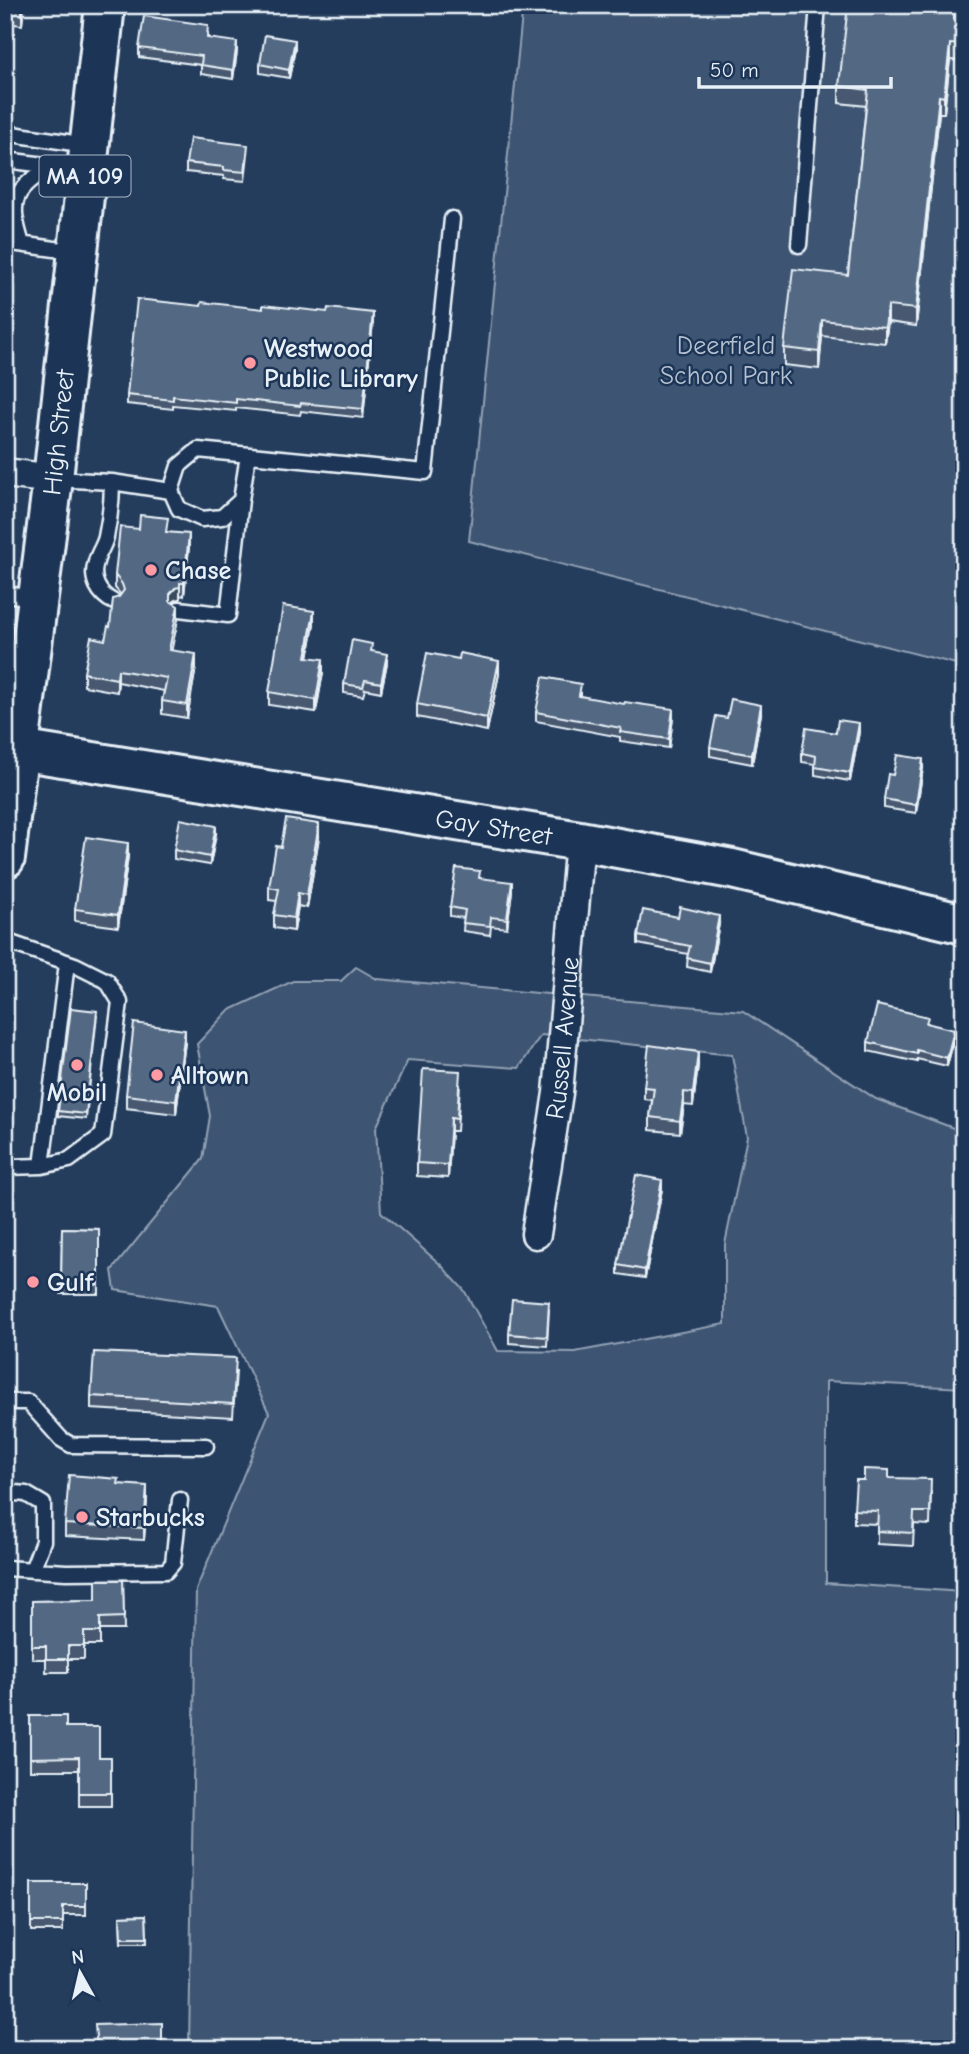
<svg xmlns="http://www.w3.org/2000/svg" width="969" height="2054" font-family="'Comic Neue',sans-serif">
  <rect width="100%" height="100%" fill="#253d5d"/>
  <filter id="ink" filterUnits="userSpaceOnUse"><feTurbulence type="fractalNoise" baseFrequency=".0143" numOctaves="2"/><feDisplacementMap in="SourceGraphic" scale="14" xChannelSelector="R" yChannelSelector="G"/><feConvolveMatrix kernelMatrix="1 2 1 2 8 2 1 2 1" color-interpolation-filters="sRGB"/></filter>
  <g filter="url(#ink)">
    <path fill="#3e5472" stroke="#93a2b5" stroke-width="2" fill-rule="evenodd" d="M523,5H964V666L469,541Z
      M356,967L377,979L743,1011L876,1099L964,1132V1388L826,1381V1583L964,1592V2049H717L710,2046L689,2049H189L196,1590L269,1413L218,1306L115,1290L112,1270L203,1159L210,1116L197,1044L228,1011L293,981H341ZM541,1035L732,1055L747,1137L725,1244V1324L575,1352L498,1351L464,1290L441,1265L381,1212L376,1128L408,1060L519,1068Z"/>
    <g fill="none" stroke-linecap="round" stroke-linejoin="round">
      <defs>
        <path id="lane" d="M5,133L87,145
          M5,160L86,170
          M5,242L76,252
          M22,244C8,199 13,191 52,166
          M799,245L818,5
          M248,455L241,500L222,517L202,519L179,509L171,491L179,466L198,450L425,472L452,219
          M54,479L112,482L171,491
          M112,482C112,501 110,518 106,537C104,546 98,553 96,562C90,579 99,595 114,602
          M5,594L35,598
          M179,609L228,615L241,500
          M5,941L75,965L107,981L120,1002L103,1135L69,1160L42,1166L5,1167
          M42,1166L67,963
          M5,1402H28L61,1439L71,1445L206,1446
          M5,1492L26,1494L43,1504V1541L32,1570
          M5,1568L66,1572L166,1571L173,1563L180,1500"/>
        <g id="street">
          <path d="M5,473L53,479"/>
          <path id="s1" d="M536,1234L558,1093L580,841"/>
        </g>
        <g id="secondary">
          <path id="s2" d="M19,750L580,841L732,869L964,924"/>
        </g>
        <g id="primary">
          <path id="s3" d="M5,858L53,479L105,5"/>
        </g>
      </defs>
      <use href="#lane" stroke="#e8f1f8" stroke-width="19"/>
      <use href="#street" stroke="#e8f1f8" stroke-width="33"/>
      <use href="#secondary" stroke="#e8f1f8" stroke-width="44"/>
      <use href="#primary" stroke="#e8f1f8" stroke-width="44"/>
      <use href="#lane" stroke="#1d3557" stroke-width="14"/>
      <use href="#street" stroke="#1d3557" stroke-width="28"/>
      <use href="#secondary" stroke="#1d3557" stroke-width="38"/>
      <use href="#primary" stroke="#1d3557" stroke-width="38"/>
    </g>
    <path fill="#475970" stroke="#e8f1f8" stroke-width="2" d="M5,5H24L22,25L5,23Z
      M957,5L955,19L964,20V61L950,60L944,113H939L916,326L888,322L885,343L822,336L819,369L784,365V348L848,275L866,106L839,103V86Z
      M208,34V38L237,51L233,79L201,74V65L139,57V48Z
      M295,49L289,78L260,73V64Z
      M248,154L245,181L224,179V176L186,172V163Z
      M201,306L373,322L363,418L301,411L300,415L236,408V411L173,405V409L127,404V395Z
      M168,532L189,547L184,596L180,595V599L175,600L173,602L178,619L171,650L196,667L187,718L162,714V701L164,691L118,682L117,692L84,686V673L105,640L121,595L115,588V575Z
      M314,624L308,657L323,672L316,712L269,705V692Z
      M372,651L387,663L381,692L365,689L363,696L344,693V684Z
      M459,659L499,674L487,731L417,717V704Z
      M581,693V696L673,718L669,748L620,741V737L536,721V712Z
      M761,714L752,764L710,756V747L727,718Z
      M859,732L850,781L815,775V764L802,762V753L836,733Z
      M923,768L916,813L884,808V799L893,775Z
      M216,834L210,865L174,859V850Z
      M319,837L307,908L298,906L294,931L274,928V915L277,901L269,900V887L281,847Z
      M128,856L118,927L75,921V909Z
      M480,878L512,891L507,928L491,926L490,935L463,931L464,918L450,916V907Z
      M719,924L710,972L687,967L688,954L638,944V936Z
      M97,1015L86,1119L58,1116V1111Z
      M928,1023L954,1039L947,1066L917,1059V1062L868,1051V1042Z
      M185,1042L176,1114L126,1108V1095Z
      M698,1065L693,1106L684,1105L680,1133L650,1130V1117L652,1100L644,1099V1087Z
      M460,1084L457,1131H451L448,1178L417,1176V1163Z
      M662,1189L645,1278L618,1274V1265Z
      M62,1228L99,1229V1294H61Z
      M549,1310L547,1346L509,1343V1334Z
      M236,1371L233,1417L91,1409V1396Z
      M889,1478L931,1492L930,1525L914,1524L913,1546L877,1544V1524L854,1523V1510L864,1480Z
      M147,1499L144,1540L65,1536V1524Z
      M123,1580L124,1630H100V1645H84V1659H68V1672H46V1659H32V1601L96,1600Z
      M30,1716L66,1727L99,1757H111V1806H79V1770H30Z
      M31,1883H86V1915H63V1931H31Z
      M146,1915L147,1943H121L120,1916Z"/>
    <path fill="#3a485b" stroke="#e8f1f8" stroke-width="2" d="M22,5H24L22,25Z
      M955,5H957L954,35V19Z
      M295,40V49L289,78V70Z
      M237,42V51L233,79V70Z
      M950,44V60L944,113V97Z
      M939,96V113L916,326V309Z
      M888,306V322L885,343V327Z
      M373,313V322L363,418V409Z
      M822,320V336L819,369V352Z
      M189,534V547L184,596V583Z
      M180,583V599L175,600L170,607V594Z
      M178,606V619L169,662V650Z
      M314,611V624L306,669V657Z
      M196,654V667L187,718V705Z
      M387,654V663L381,692V683Z
      M323,659V672L316,712V700Z
      M499,661V674L487,731V718Z
      M118,670V682L117,692V679Z
      M761,705V714L752,764V755Z
      M673,709V718L669,748V739Z
      M859,723V732L850,781V773Z
      M923,759V768L916,813V805Z
      M319,824V837L307,908V895Z
      M216,826V834L210,865V857Z
      M128,843V856L118,927V915Z
      M512,882V891L507,928V919Z
      M298,893V906L294,931V918Z
      M719,916V924L710,972V963Z
      M185,1030V1042L176,1114V1101Z
      M954,1030V1039L947,1066V1058Z
      M698,1052V1065L693,1106V1093Z
      M684,1092V1105L680,1133V1121Z
      M451,1118V1131L448,1178V1165Z
      M662,1180V1189L645,1278V1270Z
      M147,1486V1499L144,1540V1528Z"/>
    <path fill="#536782" stroke="#e8f1f8" stroke-width="2" d="M5,5H22V9L5,7Z
      M848,5H955L954,19L964,20V45L950,44L944,97L939,96L916,309L888,306L885,327L822,320L819,352L784,348L793,269L848,275L868,90L839,86Z
      M144,16L208,25L207,38L237,42L233,70L201,65L202,56L139,48Z
      M265,35L295,40L289,70L260,64Z
      M190,138L248,145L245,172L224,170V167L186,163Z
      M137,299L201,306L202,302L263,309V305L327,312L328,308L373,313L363,409L301,403L300,406L236,399V403L173,396V400L127,395Z
      M140,515L168,518L166,532L189,534L184,583H180V587L175,588L170,594V601L178,606L169,650L196,654L187,705L162,701L167,678L118,670L117,679L84,673L91,637L105,640L108,626L110,627L113,599L119,597L124,590L122,584L115,575L120,527L139,529Z
      M283,606L314,611L306,657L323,659L316,700L269,692Z
      M352,640L372,644L371,651L387,654L381,683L365,680L363,687L344,684Z
      M427,653L459,659L460,653L499,661L487,718L417,704Z
      M543,677L581,684L579,696L624,704L625,702L673,709L669,739L620,732L621,728L536,712Z
      M731,699L761,705L752,755L710,747L716,716L727,718Z
      M838,720L859,723L850,773L815,767L816,756L802,753L806,728L836,733Z
      M897,755L923,759L916,805L884,799L888,774L893,775Z
      M180,819L216,826L210,857L174,850Z
      M286,819L319,824L307,895L298,893L294,918L274,915L279,889L269,887L276,846L281,847Z
      M86,837L128,843L118,915L75,909Z
      M456,868L480,871L479,878L512,882L507,919L491,917L490,926L463,923L465,910L450,907Z
      M680,907L719,916L710,963L687,958L690,946L638,936L643,910L678,917Z
      M877,1005L928,1017L926,1023L954,1030L947,1058L917,1050V1054L868,1042Z
      M71,1008L97,1011L86,1114L58,1111Z
      M134,1023L185,1030L176,1101L126,1095Z
      M649,1045L698,1052L693,1093L684,1092L680,1121L650,1117L654,1088L644,1087Z
      M423,1069L460,1071L457,1119L451,1118L448,1165L417,1163Z
      M636,1175L662,1180L645,1270L618,1265Z
      M62,1228L99,1229V1285H61Z
      M512,1299L549,1302L547,1337L509,1334Z
      M94,1352L236,1358L233,1404L91,1396Z
      M864,1469L889,1470V1478L931,1479L930,1512H914L913,1533L877,1531L878,1511L854,1510L856,1480H864Z
      M69,1475L119,1479L118,1484L147,1486L144,1528L65,1524Z
      M96,1580H123L124,1617L100,1618V1632H84V1646H68V1659H46V1646H32V1601L96,1600Z
      M30,1716H66V1727H99V1757H111V1793H79V1757L30,1758Z
      M31,1883H86V1906H63V1922H31Z
      M146,1915L147,1938H121L120,1916Z
      M162,2023V2049H97L95,2025Z"/>
  </g>
  <g fill="#ff9aa2" stroke="#1d3557" stroke-width="2.5">
    <circle cx="250" cy="363" r="7"/>
    <circle cx="151" cy="570" r="7"/>
    <circle cx="77" cy="1065" r="7"/>
    <circle cx="157" cy="1075" r="7"/>
    <circle cx="33" cy="1282" r="7"/>
    <circle cx="82" cy="1517" r="7"/>
  </g>
  <g text-anchor="middle" stroke-width="5" stroke-linejoin="round" paint-order="stroke">
    <rect fill="#1d3557" stroke="#abb9c8" stroke-width="2" x="39.5" y="155.5" width="91" height="41" rx="5"/>
    <g font-size="24" font-weight="bold" fill="#e8f1f8">
      <text x="85" y="184">MA 109</text>
    </g>
    <g font-size="26" fill="#b5c2d0" stroke="#1d3557">
      <text x="726" y="354">Deerfield<tspan x="726" dy="30">School Park</tspan></text>
    </g>
    <g font-size="26" font-weight="bold" fill="#e8f1f8" stroke="#1d3557" text-anchor="start">
      <text x="264" y="357">Westwood<tspan x="264" dy="30">Public Library</tspan></text>
      <text x="165" y="579">Chase</text>
      <text x="171" y="1084">Alltown</text>
      <text x="77" y="1101" text-anchor="middle">Mobil</text>
      <text x="47" y="1291">Gulf</text>
      <text x="96" y="1526">Starbucks</text>
    </g>
    <g font-size="26" fill="#e8f1f8" stroke="#1d3557">
      <text dy="9" stroke="none"><textPath href="#s3" startOffset="429">High Street</textPath></text>
      <text dy="9" stroke="none"><textPath href="#s2" startOffset="481">Gay Street</textPath></text>
      <text dy="9" stroke="none"><textPath href="#s1" startOffset="198">Russell Avenue</textPath></text>
    </g>
  </g>
  <rect width="969" height="2054" fill="none" stroke="#1d3557" stroke-width="28"/>
  <rect x="14" y="14" width="941" height="2026" fill="none" stroke="#e8f1f8" stroke-width="2.5" filter="url(#ink)"/>
  <g transform="translate(80 1973) rotate(352)" stroke="#1d3557" stroke-width="5" paint-order="stroke">
  <path d="M0-5L12 26L0 18L-12 26Z" fill="#e8f1f8"/>
  <text y="-10" font-size="19" font-weight="bold" text-anchor="middle" fill="#e8f1f8">N</text>
  </g>
  <path d="M699 77v10h192v-10" fill="none" stroke="#e8f1f8" stroke-width="3.5"/>
  <text x="710" y="77" font-size="21" fill="#e8f1f8" stroke="#1d3557" stroke-width="5" paint-order="stroke">50 m</text>
</svg>
